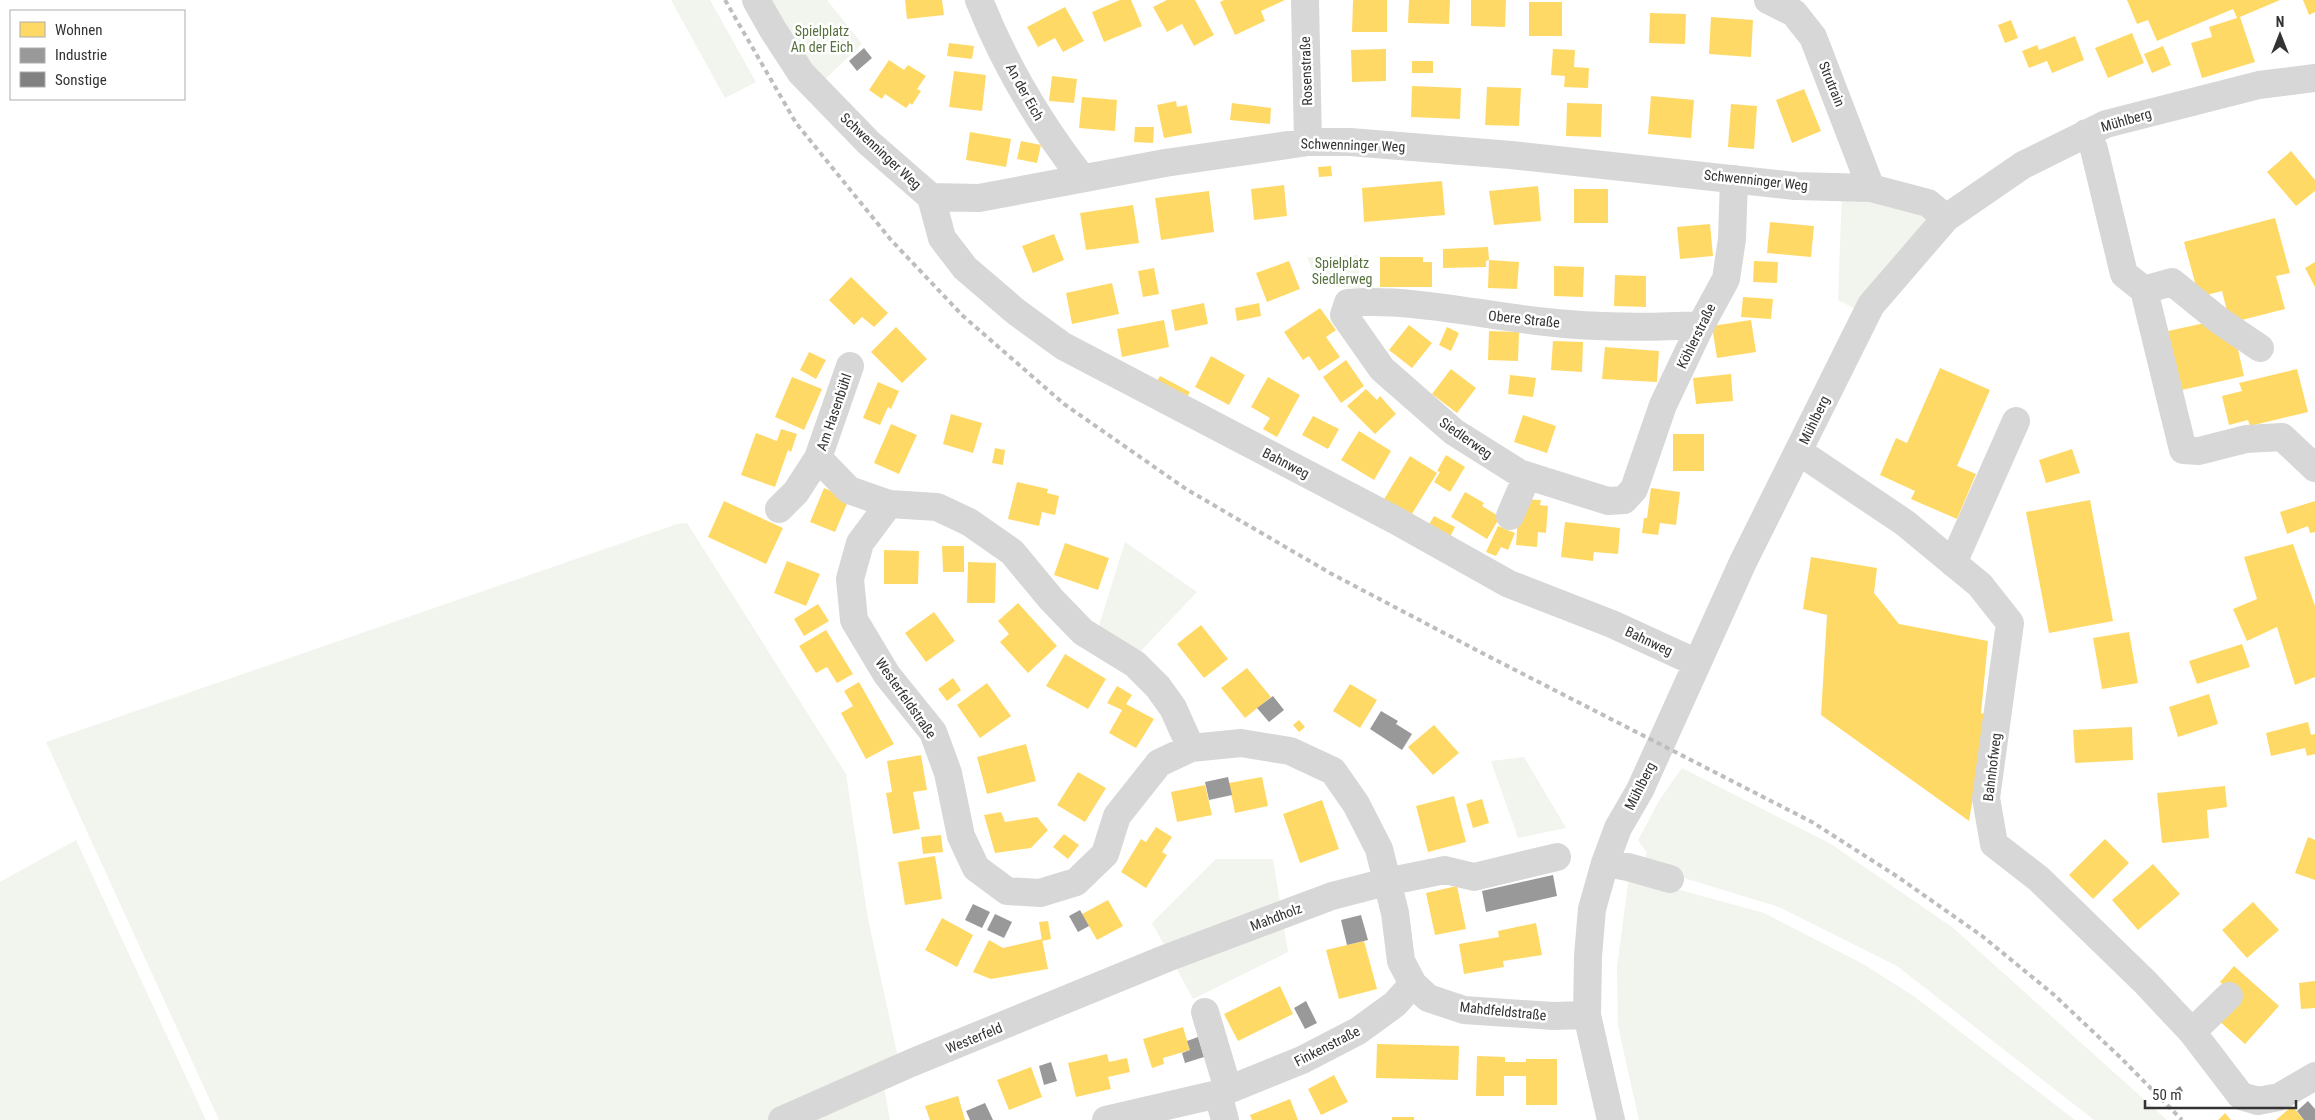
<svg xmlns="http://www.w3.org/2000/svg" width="2315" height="1120" font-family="'Roboto Condensed',sans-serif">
  <rect width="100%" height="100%" fill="#fff"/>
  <path fill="#f1f5ed" d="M671,0H710L756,82L725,98Z
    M768,0H827L862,44L822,82Z
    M1842,194L1938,219L1859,311L1838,300Z
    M1358,255L1360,288L1319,286L1307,257Z
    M687,523L846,774L868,919L899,1062L768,1120H219L46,742L677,524Z
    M1125,542L1197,592L1138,654L1097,632Z
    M1524,757L1566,828L1518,838L1491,761Z
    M1682,768L1831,844L1952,927L2167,1120H2094L1897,966L1779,907L1658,870L1643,861L1647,853L1638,840L1660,799Z
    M76,840L206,1120H0V882Z
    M1216,859H1273L1288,952L1193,999L1152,923Z
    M1629,876L1764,913L1863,964L1915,997L2075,1120H1639L1618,1026L1617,967Z
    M883,1082L890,1120H797Z"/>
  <path fill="#ffd966" d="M905,0H942L944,15L907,19Z
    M1120,0H1131L1142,26L1104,42L1092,12Z
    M1167,0H1195L1214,35L1194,46L1182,24L1167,32L1153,7Z
    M1224,0H1285L1261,11L1265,21L1235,35L1220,2Z
    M1353,0H1387V32H1352Z
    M1409,0H1450L1449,24L1408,23Z
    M1471,0H1506L1505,27L1471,26Z
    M2127,0H2280L2240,17L2255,62L2202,78L2191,43L2212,37L2209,27L2237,18L2233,9L2157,41L2148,20L2137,24Z
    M2303,0H2315V12L2309,15Z
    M1529,2H1562V36H1529Z
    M1065,7L1084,41L1063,52L1055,38L1038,47L1027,27Z
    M1650,13L1686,14L1685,44L1649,43Z
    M1711,17L1753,20L1751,57L1709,54Z
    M2011,20L2018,38L2005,43L1998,25Z
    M2132,33L2144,63L2108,78L2095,48Z
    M2075,36L2084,60L2052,73L2047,61L2029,68L2022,51L2037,45L2039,50Z
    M949,43L974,46L972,59L947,56Z
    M2163,46L2171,65L2152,73L2144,54Z
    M1386,49V81L1352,82L1351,50Z
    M1553,49L1575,50L1574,67L1589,68L1588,88L1564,87L1565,76L1551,75Z
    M889,60L904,70L908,65L926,76L917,89L921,91L912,105L910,103L906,108L885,94L882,99L869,90Z
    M1412,61H1433V73H1412Z
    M954,71L986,75L982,111L949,107Z
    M1052,76L1077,79L1074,103L1049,101Z
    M1412,86L1461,88L1460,119L1411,117Z
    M1487,87L1521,88L1519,126L1485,125Z
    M1804,89L1821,131L1792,143L1776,100Z
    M1651,96L1694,100L1691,138L1648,134Z
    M1082,97L1117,100L1115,131L1079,128Z
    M1176,101L1177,107L1187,105L1192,133L1164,138L1157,105Z
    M1232,103L1271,108L1270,124L1230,120Z
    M1567,103L1602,104L1601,137L1566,136Z
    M1731,104L1757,106L1754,149L1728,147Z
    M1135,127H1154L1153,143L1134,142Z
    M970,132L1011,139L1006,167L966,160Z
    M1021,141L1041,145L1037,163L1017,159Z
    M2291,151L2315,180V191L2296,206L2267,172Z
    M1331,166L1332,176L1319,177L1318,167Z
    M1442,181L1445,215L1364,222L1362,188Z
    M1284,185L1287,216L1254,220L1251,189Z
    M1538,186L1541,221L1494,225L1489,191Z
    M1574,189H1608V223H1574Z
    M1209,191L1214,232L1161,240L1155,198Z
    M1133,205L1139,243L1086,250L1080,213Z
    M2275,218L2290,273L2276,276L2285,309L2230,323L2222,291L2199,297L2184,242Z
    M1770,222L1814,226L1811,257L1767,253Z
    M1710,224L1713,256L1680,259L1677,227Z
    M1054,234L1064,260L1033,273L1022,246Z
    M1488,247L1489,260L1486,261V267L1443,268V249Z
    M1380,257H1423V262H1432V287H1380Z
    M1489,260L1519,262L1517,289L1488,288Z
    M1289,261L1300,289L1267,302L1256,273Z
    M1754,261L1778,262L1777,283L1753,282Z
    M2315,262V287L2305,268Z
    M1554,266L1584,267L1583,297L1554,296Z
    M1154,268L1159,294L1143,297L1138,271Z
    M1615,275L1646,276V307L1614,306Z
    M851,277L888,313L874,327L862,317L854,325L829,300Z
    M1112,283L1119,314L1072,324L1066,293Z
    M1743,297L1773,299L1771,319L1741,317Z
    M1204,303L1208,324L1175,331L1171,310Z
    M1259,303L1261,316L1237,321L1235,308Z
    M1320,308L1336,330L1326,337L1340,357L1319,371L1309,356L1303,360L1284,332Z
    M1164,320L1169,347L1122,357L1117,329Z
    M1751,320L1756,352L1717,358L1712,326Z
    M2214,321L2225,332L2228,343L2236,341L2244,376L2173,392L2159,333Z
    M1409,325L1432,343L1412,368L1389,350Z
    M896,327L927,359L902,383L871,352Z
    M1447,327L1459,333L1451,351L1439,345Z
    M1489,331L1519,332L1518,361L1488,360Z
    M1553,341L1583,342L1582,372L1551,370Z
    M1605,347L1659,351L1657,382L1602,379Z
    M809,352L826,360L816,379L800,370Z
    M1211,356L1245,375L1229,405L1195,387Z
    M1346,360L1364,386L1341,403L1323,377Z
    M1940,368L1990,390L1957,466L1976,474L1957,519L1911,499L1915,491L1880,475L1896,438L1907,443Z
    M1451,369L1476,388L1457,413L1432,394Z
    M2297,369L2308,412L2250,426L2248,420L2229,425L2222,396L2242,391L2239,383Z
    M1731,374L1733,401L1696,404L1693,378Z
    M1510,375L1536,378L1533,397L1508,394Z
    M1160,376L1190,392L1183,404L1153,388Z
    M792,377L822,389L804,430L775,417Z
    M1268,377L1300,395L1277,437L1263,429L1270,418L1251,407Z
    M878,382L899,391L891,409L888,407L880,425L863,418Z
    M1366,389L1377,400L1380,396L1396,414L1375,434L1347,406Z
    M951,414L982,423L973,453L943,444Z
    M1523,415L1556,426L1547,453L1514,442Z
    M1313,416L1339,429L1328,449L1302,435Z
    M891,424L917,435L899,474L874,463Z
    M781,429L797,434L791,452L788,450L775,487L741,475L756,433L777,441Z
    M1359,431L1391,451L1374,480L1341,460Z
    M1673,434H1704V471H1673Z
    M995,448L1005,450L1003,465L992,463Z
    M2072,449L2080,473L2046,483L2039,460Z
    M1446,455L1465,467L1450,492L1434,482L1440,472L1437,471Z
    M1410,456L1437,473L1410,517L1383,501Z
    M1017,482L1048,489L1047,493L1059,496L1055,515L1042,512L1039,526L1008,519Z
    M824,488L849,499L835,532L810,522Z
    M1651,488L1680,492L1676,525L1660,523L1658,535L1642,533L1644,518H1647Z
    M1465,492L1484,503L1482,506L1500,517L1487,539L1451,517Z
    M1519,499L1541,500L1540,505L1548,506L1546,533L1538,532L1537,547L1516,545Z
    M2090,500L2113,621L2049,633L2026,512Z
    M724,501L783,528L766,564L708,537Z
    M2315,501V532L2310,533L2308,526L2287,534L2280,512Z
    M1434,516L1455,527L1447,543L1425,531Z
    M1565,522L1620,528L1618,554L1594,552L1593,561L1561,557Z
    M1498,526L1515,533L1508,550L1501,547L1496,556L1486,552Z
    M1065,543L1109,558L1098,590L1054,575Z
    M2293,544L2315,606V677L2295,685L2277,627L2247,641L2233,609L2257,599L2244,557Z
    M942,546H964V572H943Z
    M884,550L919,551L918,584H884Z
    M1811,557L1877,568L1874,593L1899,624L1988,641L1981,713L1987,715L1969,821L1821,715L1827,615L1803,609Z
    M787,561L820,574L806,606L774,593Z
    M968,562L996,563L995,603H967Z
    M1018,603L1057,646L1028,673L1000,642L1009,634L998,621Z
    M818,604L829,621L804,636L794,619Z
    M934,612L955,641L926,662L905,633Z
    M1201,625L1228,659L1204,678L1177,644Z
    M826,630L853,674L837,683L827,667L816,673L799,646Z
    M2129,632L2138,683L2102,689L2093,638Z
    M2242,644L2250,667L2197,684L2189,661Z
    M1065,654L1106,679L1088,709L1046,686Z
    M1247,668L1271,697L1245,718L1221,688Z
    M953,678L961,690L947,701L938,689Z
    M859,682L894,744L866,759L841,713L853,706L844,691Z
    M987,683L1011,716L980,738L957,705Z
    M1350,684L1377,700L1360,728L1333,711Z
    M1117,686L1132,695L1126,704L1154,719L1136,748L1109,733L1122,710L1107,703Z
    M2209,694L2218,724L2178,737L2169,707Z
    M1299,720L1305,727L1299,732L1293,725Z
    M2308,722L2311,735L2315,734V754L2307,756L2305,748L2271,756L2266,733Z
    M1434,725L1459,753L1433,775L1408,747Z
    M2132,727L2133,760L2075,763L2073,730Z
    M1026,744L1036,781L987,794L977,757Z
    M921,755L927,790L913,792L920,829L893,834L886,793L892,792L887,761Z
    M1078,772L1106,788L1085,822L1057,805Z
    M1262,777L1268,806L1235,813L1229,783Z
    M1205,785L1212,815L1177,822L1171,792Z
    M2225,786L2227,807L2207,810L2209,838L2162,843L2157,793Z
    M1454,796L1466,842L1428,852L1416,806Z
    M1482,799L1489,823L1473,828L1466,804Z
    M1322,800L1339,849L1300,863L1283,814Z
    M1001,812L1005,822L1037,817L1048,830L1031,848L995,853L984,815Z
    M1156,827L1172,837L1162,852L1167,855L1146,888L1121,872L1141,839L1146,842Z
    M1064,834L1079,845L1068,859L1053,847Z
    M941,835L943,852L923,854L921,837Z
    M2308,837L2315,840V880L2295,873Z
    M2105,839L2129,863L2093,899L2069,875Z
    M935,856L942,899L905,905L898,862Z
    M2153,864L2180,894L2138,930L2112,900Z
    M1457,886L1466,929L1435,935L1426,893Z
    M1108,900L1123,926L1097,940L1082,914Z
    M2253,902L2279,930L2247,958L2222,930Z
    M942,918L973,935L957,967L925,950Z
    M1048,921L1051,939L1042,941L1039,922Z
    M1536,923L1542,955L1503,961L1504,967L1464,974L1459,944L1499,937L1498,931Z
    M1042,939L1048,969L991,979L973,972L989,940L1003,948Z
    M1364,941L1377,989L1339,999L1326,950Z
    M2234,966L2279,1006L2245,1044L2217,1019L2237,997L2220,982Z
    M2315,981V1008L2301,1009L2299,983Z
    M1280,986L1293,1014L1238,1041L1224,1014Z
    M1183,1027L1190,1050L1163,1058L1164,1064L1152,1068L1143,1039Z
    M1377,1044L1459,1046L1458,1080L1376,1078Z
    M1107,1054L1109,1062L1127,1058L1130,1072L1108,1077L1111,1089L1076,1097L1068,1063Z
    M1477,1056L1505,1057V1062H1526V1059H1557V1105H1526V1076H1504V1096H1476Z
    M1031,1067L1042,1097L1009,1110L997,1080Z
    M1334,1075L1348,1102L1321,1115L1308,1089Z
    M958,1096L965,1120H930L925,1106Z
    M1290,1099L1298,1120H1252L1250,1115Z
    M2292,1106L2304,1120H2276Z
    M2225,1113L2231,1120H2218Z
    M1392,1117H1414V1120H1392Z"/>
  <path fill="#999" d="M864,48L872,58L857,71L849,61Z
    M1273,696L1284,710L1269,722L1257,708Z
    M1381,711L1398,721L1396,724L1412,734L1402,750L1370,729Z
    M1228,777L1232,795L1209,800L1205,782Z
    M1553,875L1557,896L1486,912L1482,891Z
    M973,904L990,912L982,928L965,920Z
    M1080,910L1089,926L1078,932L1069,916Z
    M995,914L1012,922L1004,938L987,930Z
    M1361,915L1368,940L1347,945L1341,920Z
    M1306,1001L1317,1023L1305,1029L1294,1008Z
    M1198,1037L1204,1057L1185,1063L1182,1053L1190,1050L1187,1041Z
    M1051,1062L1057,1081L1044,1085L1039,1066Z
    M2308,1101L2315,1109V1120H2304L2297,1111Z
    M985,1103L993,1120H970L966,1111Z"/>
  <path fill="#818181" d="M2180,1086L2183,1091L2179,1094L2175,1090Z"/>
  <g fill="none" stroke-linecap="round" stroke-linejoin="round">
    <path stroke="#d7d7d7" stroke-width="28" d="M756,0L773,30L801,73L869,143L931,197L979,198L1165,163L1308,142H1350L1511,155L1795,186L1871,188L1928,203L1946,218
      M979,0C1004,63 1040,124 1082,178
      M1305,0L1308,142
      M1768,0L1794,13L1813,37L1871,188
      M2086,133L2094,149L2124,274L2144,290L2172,282L2220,321L2260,348
      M931,197L942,238L965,268L1015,311L1063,346L1395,520L1509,584L1612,624L1697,663
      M2144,290L2183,450L2199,451L2246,439L2282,437L2315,468
      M1701,325C1645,328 1592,328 1537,321C1477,314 1407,298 1348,303L1344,315L1382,369L1454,432L1519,473L1608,501L1624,500L1634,489L1663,405L1701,325L1726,279L1732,239L1734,179
      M850,366L818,458L849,490L889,504
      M1798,451L1905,523L1980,585L2010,623L1986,798L1994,844L2039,879L2145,982L2192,1032L2241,1096L2258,1101L2279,1097L2315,1076
      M779,509L796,492L818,458
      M1510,516L1527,476
      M1953,563L2016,421
      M1191,748L1173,708L1158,687L1135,664L1083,632L1051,599L1012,552L969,522L937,507L889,504L860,543L850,579L854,620L887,675L933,732L948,773L961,836L976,868L1007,891L1040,893L1076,882L1105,854L1117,816L1159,763L1191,748L1241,743L1290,751L1333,771L1356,804L1379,849L1395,913L1401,961L1413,984L1428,998L1464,1010L1553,1016L1587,1015
      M1605,863L1628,867L1670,879
      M1205,1012L1228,1089
      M2192,1032L2229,996
      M1218,1094L1225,1120
      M782,1120L911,1063L1167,958L1332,896L1386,882L1445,870L1474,877L1557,857
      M1106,1120L1218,1094L1302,1060L1358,1031L1395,1004L1413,984
      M1611,1120L1587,1015L1588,956L1592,909L1605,863L1618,828L1640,790L1743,562L1871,305L1946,218L2023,165L2106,124L2259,85L2315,78"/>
    <path stroke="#bebebe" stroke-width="4" stroke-dasharray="5 4" stroke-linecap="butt" d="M725,0L796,123L891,240L963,316L1064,404L1186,489L1330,573L1482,653L1812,822L1898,877L1982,936L2053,994L2121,1058L2182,1120"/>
  </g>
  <g text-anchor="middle" stroke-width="5" stroke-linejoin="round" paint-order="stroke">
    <g font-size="14" fill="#56713d" stroke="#fff">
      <text x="822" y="36">Spielplatz<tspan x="822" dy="16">An der Eich</tspan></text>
      <text x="1342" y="268">Spielplatz<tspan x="1342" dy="16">Siedlerweg</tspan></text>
    </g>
    <g font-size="14" fill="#333" stroke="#fff">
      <text transform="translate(1306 71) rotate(-92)" y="5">Rosenstraße</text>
      <text transform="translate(1832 84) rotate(68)" y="5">Strutrain</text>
      <text transform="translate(1025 92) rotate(61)" y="5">An der Eich</text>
      <text transform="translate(2126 120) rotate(-16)" y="5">Mühlberg</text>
      <text transform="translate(1353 145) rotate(2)" y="5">Schwenninger Weg</text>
      <text transform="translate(881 151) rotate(43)" y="5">Schwenninger Weg</text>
      <text transform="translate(1756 180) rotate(6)" y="5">Schwenninger Weg</text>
      <text transform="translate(1524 319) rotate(6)" y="5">Obere Straße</text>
      <text transform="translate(1696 336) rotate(-64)" y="5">Köhlerstraße</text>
      <text transform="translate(834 412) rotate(-71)" y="5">Am Hasenbühl</text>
      <text transform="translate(1814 420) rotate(-64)" y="5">Mühlberg</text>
      <text transform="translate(1466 438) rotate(35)" y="5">Siedlerweg</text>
      <text transform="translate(1286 463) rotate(27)" y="5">Bahnweg</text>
      <text transform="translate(1649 641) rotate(25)" y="5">Bahnweg</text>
      <text transform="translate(906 698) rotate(55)" y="5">Westerfeldstraße</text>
      <text transform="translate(1992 767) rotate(-83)" y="5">Bahnhofweg</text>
      <text transform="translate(1640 786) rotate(-63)" y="5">Mühlberg</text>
      <text transform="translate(1276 917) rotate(-21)" y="5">Mahdholz</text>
      <text transform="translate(1503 1011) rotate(6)" y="5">Mahdfeldstraße</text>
      <text transform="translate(974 1038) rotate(-22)" y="5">Westerfeld</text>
      <text transform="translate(1327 1046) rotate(-27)" y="5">Finkenstraße</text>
    </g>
  </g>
  <rect x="10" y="10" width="175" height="90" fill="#ffffff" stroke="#adadad"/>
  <rect x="20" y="22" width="25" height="15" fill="#ffd966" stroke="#adadad"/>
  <text x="55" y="35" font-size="15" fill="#333333">Wohnen</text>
  <rect x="20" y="48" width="25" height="15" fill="#999999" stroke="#adadad"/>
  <text x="55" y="60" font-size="15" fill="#333333">Industrie</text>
  <rect x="20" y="72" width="25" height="15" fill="#818181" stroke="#adadad"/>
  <text x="55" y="85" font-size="15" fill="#333333">Sonstige</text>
  <g transform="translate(2280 35)" stroke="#ffffff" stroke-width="4" paint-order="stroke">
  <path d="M0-4L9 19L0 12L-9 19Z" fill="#333333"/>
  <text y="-8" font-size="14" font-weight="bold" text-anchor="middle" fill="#333333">N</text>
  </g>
  <path d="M2145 1100v8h151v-8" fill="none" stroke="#333333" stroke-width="2.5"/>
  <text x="2152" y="1100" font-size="15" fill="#333333" stroke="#ffffff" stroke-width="4" paint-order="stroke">50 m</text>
</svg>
